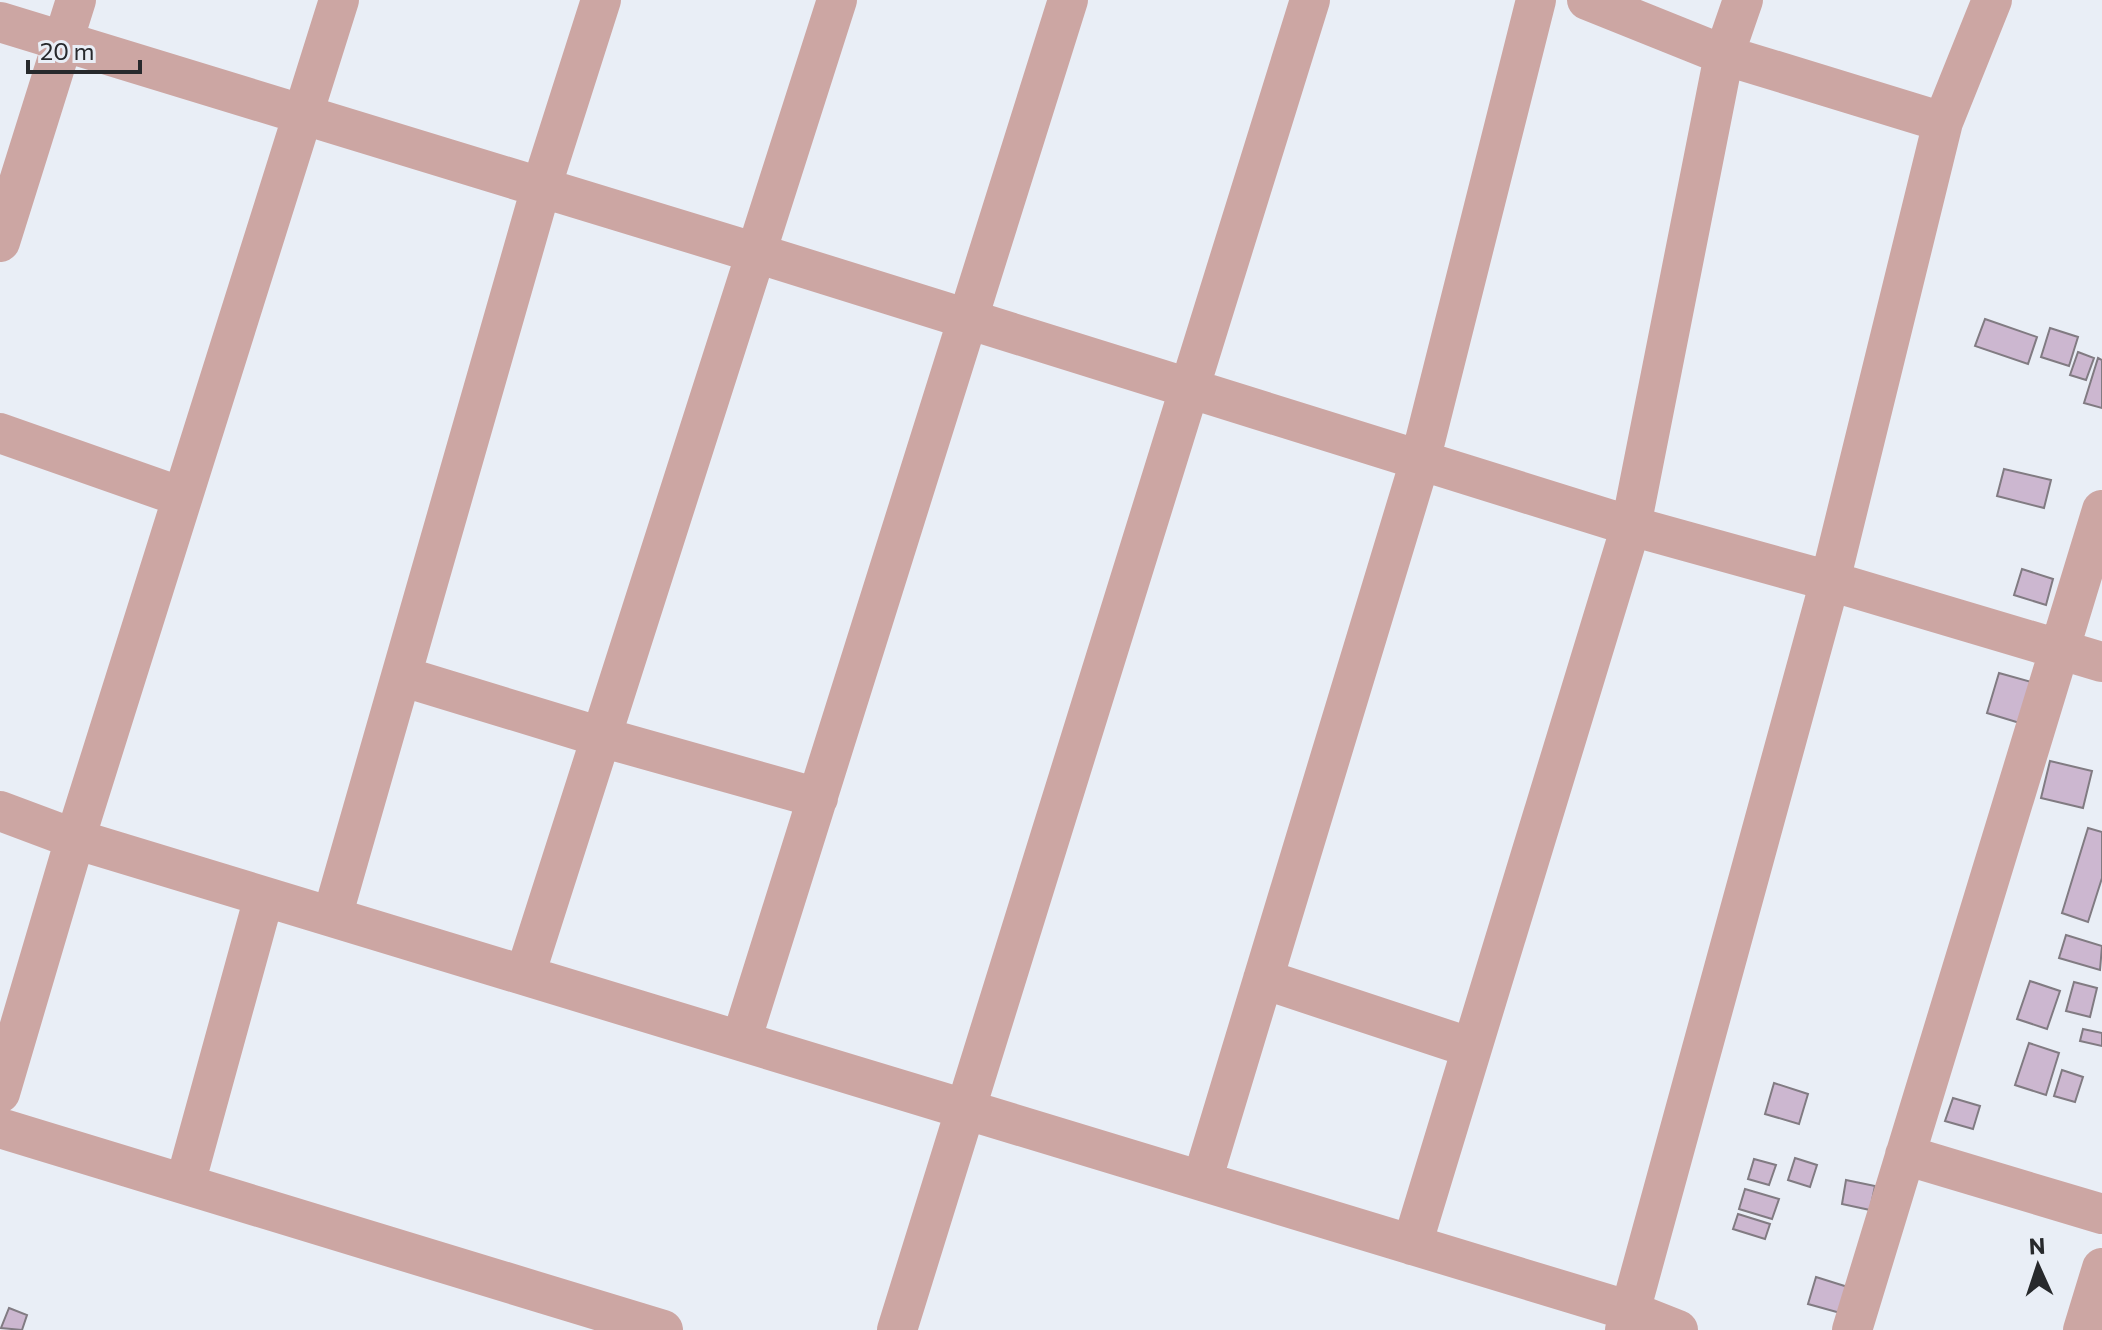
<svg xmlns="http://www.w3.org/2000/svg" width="2102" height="1330" font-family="Commissioner,sans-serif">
  <rect width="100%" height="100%" fill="#e9eef6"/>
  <path fill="#ccb7d0" stroke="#817b82" stroke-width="2" d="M1985,319L2037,337L2028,364L1975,346Z
    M2050,328L2078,337L2069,366L2041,357Z
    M2078,352L2094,358L2086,380L2070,375Z
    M2098,358L2102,360V408L2084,403Z
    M2004,469L2051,480L2044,508L1997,496Z
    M2022,569L2053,579L2046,605L2014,595Z
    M1999,673L2035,683L2023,724L1987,713Z
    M2050,761L2092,771L2083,808L2041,798Z
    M2088,828L2102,832V878L2088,922L2062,913Z
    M2066,935L2102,946L2100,970L2059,958Z
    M2030,981L2060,991L2047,1029L2017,1019Z
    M2074,982L2097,988L2090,1017L2066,1011Z
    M2083,1029L2102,1033V1046L2080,1041Z
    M2029,1043L2059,1053L2046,1095L2015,1085Z
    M2062,1070L2083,1077L2075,1102L2054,1096Z
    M1774,1083L1808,1094L1799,1124L1765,1114Z
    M1953,1098L1980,1106L1973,1129L1945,1121Z
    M1795,1158L1817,1165L1810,1187L1788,1180Z
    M1754,1159L1776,1165L1769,1185L1748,1179Z
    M1846,1180L1875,1186L1870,1210L1842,1204Z
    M1745,1189L1779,1199L1772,1219L1739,1209Z
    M1738,1214L1770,1224L1765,1239L1733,1229Z
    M1816,1277L1851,1288L1844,1314L1808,1304Z
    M9,1308L27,1315L22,1330L1,1328Z"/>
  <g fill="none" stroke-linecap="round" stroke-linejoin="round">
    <path stroke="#cca6a3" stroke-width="40" d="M1587,0L1724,55L1943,122
      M0,22L756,253L1631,526L1830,581L2102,662
      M0,242L76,0
      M0,433L182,497
      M401,676L601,737L818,798
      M0,811L75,839L1630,1311L1678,1330
      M332,917L541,188L601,0
      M525,975L837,0
      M1263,979L1472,1048
      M741,1041L1068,0
      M0,1093L75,839L339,0
      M0,1128L663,1330
      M1905,1155L2102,1214
      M1202,1181L1420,461L1536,0
      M185,1184L264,897
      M1412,1245L1631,526L1724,55L1743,0
      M897,1330L1310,0
      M1625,1330L1830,581L1943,122L1992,0
      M1852,1330L2102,510
      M2083,1330L2102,1268"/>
  </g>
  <g transform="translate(2038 1266) rotate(357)" stroke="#e9eef6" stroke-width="6" paint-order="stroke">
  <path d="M0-6L14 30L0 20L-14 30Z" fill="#27292c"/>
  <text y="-12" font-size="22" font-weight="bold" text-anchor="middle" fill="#27292c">N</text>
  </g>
  <path d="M28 60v12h112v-12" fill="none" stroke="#27292c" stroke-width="4"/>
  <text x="40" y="60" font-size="24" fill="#27292c" stroke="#e9eef6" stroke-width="6" paint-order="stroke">20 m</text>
</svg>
